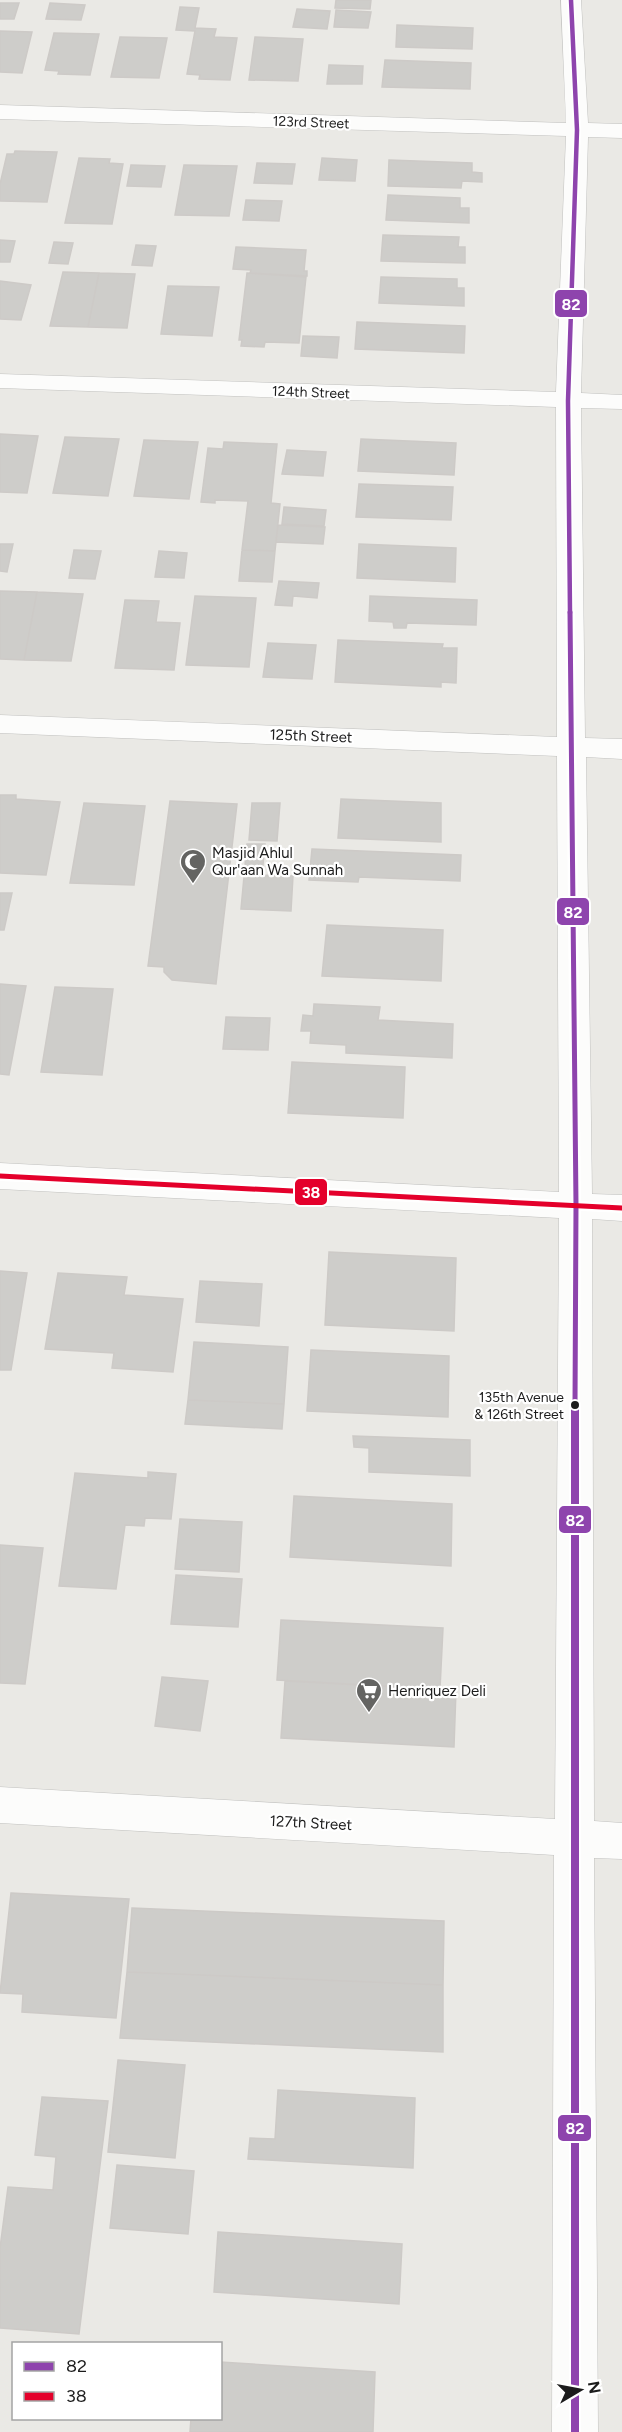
<svg xmlns="http://www.w3.org/2000/svg" width="622" height="2432" font-family="Figtree,sans-serif">
  <rect width="100%" height="100%" fill="#eae9e5"/>
  <path fill="#cecdca" stroke="#cdcac7" stroke-width="1.5" d="M336,0H371L370,9L335,8Z
    M0,3H19L14,19H0Z
    M50,3L85,5L81,20L46,19Z
    M180,7L199,8L195,28L216,29L214,37L237,38L230,80L199,79L200,75L187,74L195,31L176,30Z
    M297,9L330,11L327,29L293,27Z
    M336,10L371,12L368,28L334,27Z
    M397,25L473,28L472,49L396,47Z
    M0,31L32,32L22,73L0,72Z
    M54,33L99,34L90,75L58,74L59,71L45,70Z
    M120,37L167,38L159,78L111,77Z
    M255,37L303,39L298,81L249,80Z
    M385,60L471,63L470,89L382,87Z
    M329,65L363,66L362,84H327Z
    M15,151L57,152L47,202L0,201V184L7,154H14Z
    M79,158L110,159L109,163L123,164L112,224L65,223Z
    M322,158L357,160L355,181L319,180Z
    M389,160L472,163V172L482,173V182L462,181L461,188L388,186Z
    M257,163L295,164L292,184L254,183Z
    M131,165L165,166L161,187L127,186Z
    M184,165L237,166L229,216L175,215Z
    M388,195L460,198V208H469V223L386,220Z
    M246,200L282,201L279,221L243,220Z
    M383,235L459,237L458,247H465V263L381,261Z
    M0,240L15,241L10,262H0Z
    M54,242L73,243L68,264L49,263Z
    M136,245L156,246L152,266L132,265Z
    M236,247L306,250L304,271H307V276L250,273L251,270L233,269Z
    M63,272L99,273L88,327L50,326Z
    M99,273L135,274L127,328L88,327Z
    M247,273L306,277L299,343L265,342L264,347L241,346L242,340H239Z
    M381,277L457,279V288H464V306L379,303Z
    M0,281L31,285L21,320L0,319Z
    M168,286L219,287L212,336L161,334Z
    M357,322L465,326L464,353L355,349Z
    M303,336L339,337L337,358L301,356Z
    M0,434L38,436L27,493L0,492Z
    M65,437L119,439L108,496L53,493Z
    M361,439L456,443L454,475L358,471Z
    M144,440L198,442L189,499L134,496Z
    M224,442L277,444L271,503L280,504L275,551L242,550L248,501L215,500V503L201,502L208,448L223,449Z
    M287,450L326,452L323,476L282,474Z
    M359,484L453,487L451,520L356,517Z
    M284,507L326,510L324,526L282,524Z
    M278,525L325,527L323,544L276,542Z
    M0,544H13L7,572L0,571Z
    M359,544L456,548L455,582L357,578Z
    M74,550L101,551L95,579L69,578Z
    M242,550L275,551L272,582L239,581Z
    M159,551L187,553L184,578L155,577Z
    M279,581L319,583L317,598L293,596L292,606L275,605Z
    M0,591L37,592L24,660L0,659Z
    M37,592L83,594L71,661L24,660Z
    M195,596L256,598L249,667L186,665Z
    M370,596L477,600L476,625L407,623L406,628H394L393,622L369,621Z
    M125,600L159,601L156,622L180,623L174,670L115,668Z
    M338,640L443,644L442,648H457L456,683L441,682V687L335,682Z
    M268,643L316,645L312,679L263,677Z
    M0,795H16V799L60,802L46,875L0,873Z
    M341,799L441,803V842L338,838Z
    M170,801L237,804L216,984L172,980L164,972V967L148,966Z
    M84,803L145,806L134,885L70,883Z
    M252,803H280L277,841L249,840Z
    M247,844H265L262,875L293,876L291,911L241,909Z
    M312,849L461,855L460,881L359,877L358,882L309,880Z
    M0,893H12L4,930H0Z
    M327,925L443,930L441,981L322,976Z
    M0,984L26,986L9,1075L0,1074Z
    M55,987L113,989L102,1075L41,1072Z
    M314,1004L380,1007L378,1020L453,1024L452,1058L346,1053V1045L310,1043L311,1031H301L303,1015L313,1016Z
    M226,1017L270,1018L268,1050L223,1049Z
    M292,1062L405,1067L403,1118L288,1113Z
    M329,1252L456,1258L454,1331L325,1325Z
    M0,1271L27,1273L11,1370H0Z
    M58,1273L127,1277L124,1295L183,1299L173,1372L112,1368L114,1353L45,1349Z
    M200,1281L262,1284L259,1326L196,1322Z
    M194,1342L288,1347L284,1404L188,1400Z
    M311,1350L449,1356L448,1417L307,1411Z
    M188,1400L284,1404L282,1429L185,1424Z
    M353,1436L470,1440V1476L369,1472V1448L354,1447Z
    M148,1472L176,1474L171,1519L145,1518L144,1526L125,1525L116,1589L59,1586L75,1473L148,1478Z
    M294,1496L452,1504L451,1566L290,1557Z
    M180,1519L242,1522L239,1572L175,1569Z
    M0,1545L43,1548L25,1684L0,1683Z
    M176,1575L242,1579L238,1627L171,1624Z
    M281,1620L443,1628L440,1689L277,1680Z
    M162,1677L208,1681L200,1731L155,1726Z
    M285,1681L456,1690L454,1747L281,1738Z
    M11,1893L129,1899L116,2018L22,2012L23,1994L0,1993Z
    M132,1908L444,1921L443,1985L127,1972Z
    M127,1972L443,1985V2052L120,2038Z
    M118,2060L185,2065L175,2158L108,2152Z
    M278,2090L415,2098L413,2168L248,2159L250,2138L275,2139Z
    M42,2097L108,2101L79,2334L0,2328V2248L8,2187L53,2190L56,2157L35,2155Z
    M117,2165L194,2171L188,2234L110,2228Z
    M218,2232L402,2244L399,2304L214,2292Z
    M220,2362L375,2372L373,2432H190L191,2418H220Z"/>
  <g fill="none" stroke-linecap="round" stroke-linejoin="round">
    <defs>
      <path id="minor" d="M561,0H581L588,123L622,124V138L588,137L581,393L622,395V409L581,408L585,738L622,739V759L586,757L592,1194L622,1195V1221L592,1219L594,1821L622,1823V1859L594,1858L598,2432H552L554,1855L0,1823V1787L555,1819L559,1218L0,1189V1163L559,1192L557,756L0,733V715L557,737L556,407L0,388V374L556,392L566,136L0,119V105L566,123Z"/>
    </defs>
    <use href="#minor" stroke="#c1c1bf" stroke-width="1"/>
    <use href="#minor" fill="#fcfcfb" fill-rule="evenodd"/>
    <defs>
      <path id="bus-1-far2" d="M570,613L568,401L577,130L571,0"/>
      <path id="bus-1-far1" d="M570,612L576,1205L575,1406"/>
      <path id="bus-1" d="M575,2432V1405"/>
      <path id="bus-2" d="M0,1176L622,1208"/>
    </defs>
    <use href="#bus-1-far2" stroke="#fff" stroke-width="8"/>
    <use href="#bus-1-far1" stroke="#fff" stroke-width="10"/>
    <use href="#bus-1" stroke="#fff" stroke-width="12"/>
    <use href="#bus-2" stroke="#fff" stroke-width="10"/>
    <use href="#bus-1-far2" stroke="#8e44ad" stroke-width="4.5"/>
    <use href="#bus-1-far1" stroke="#8e44ad" stroke-width="5"/>
    <use href="#bus-1" stroke="#8e44ad" stroke-width="8"/>
    <use href="#bus-2" stroke="#e4002b" stroke-width="5"/>
  </g>
  <defs>
    <symbol id="mosque-pin" viewBox="-11 -11 22 30"><path d="M0 17L-7.5 6A9.5 9.5 0 1 1 7.5 6Z" fill="#646462" stroke="#fff"/><path d="M3.5-4.9A6 6 0 1 0 3.5 4.9A5 5 0 1 1 3.5-4.9Z" fill="#fff"/></symbol>
    <symbol id="supermarket-pin" viewBox="-11 -11 22 30"><path d="M0 17L-7.5 6A9.5 9.5 0 1 1 7.5 6Z" fill="#646462" stroke="#fff"/><path d="M-6-5.5h2.5l.6 2H6L4.5 2H-2.5L-4.4-4H-6ZM-1.5 3.2a1.3 1.3 0 1 0 .1 0ZM3 3.2a1.3 1.3 0 1 0 .1 0Z" fill="#fff"/></symbol>
  </defs>
  <g fill-rule="evenodd">
    <use href="#mosque-pin" x="178" y="847" width="30" height="40"/>
    <use href="#supermarket-pin" x="354" y="1676" width="30" height="40"/>
  </g>
  <circle fill="#1c1c1c" stroke="#fff" stroke-width="2" cx="575" cy="1405" r="5"/>
  <g text-anchor="middle" stroke-width="4.5" stroke-linejoin="round" paint-order="stroke">
    <g font-size="14" fill="#1c1c1c" stroke="#fff">
      <text transform="translate(311 122) rotate(2)" y="5">123rd Street</text>
      <text transform="translate(311 392) rotate(2)" y="5">124th Street</text>
    </g>
    <g font-size="14" fill="#1c1c1c" stroke="#fff" text-anchor="end">
      <text x="564" y="1402">135th Avenue<tspan x="564" dy="17">&amp; 126th Street</tspan></text>
    </g>
    <g font-size="15" fill="#1c1c1c" stroke="#fff">
      <text transform="translate(311 736) rotate(2)" y="5">125th Street</text>
      <text transform="translate(311 1823) rotate(3)" y="5">127th Street</text>
    </g>
    <g font-size="15" fill="#1c1c1c" stroke="#fff" text-anchor="start">
      <text x="212" y="858">Masjid Ahlul<tspan x="212" dy="17">Qur'aan Wa Sunnah</tspan></text>
      <text x="388" y="1696">Henriquez Deli</text>
    </g>
  </g>
  <g stroke="#fff" stroke-width="2">
    <rect x="554" y="289" width="34" height="29" rx="6" fill="#8e44ad"/>
    <rect x="556" y="897" width="34" height="29" rx="6" fill="#8e44ad"/>
    <rect x="294" y="1178" width="34" height="28" rx="6" fill="#e4002b"/>
    <rect x="558" y="1505" width="34" height="29" rx="6" fill="#8e44ad"/>
    <rect x="557" y="2114" width="35" height="28" rx="6" fill="#8e44ad"/>
  </g>
  <g font-size="16" text-anchor="middle" font-weight="bold" fill="#fff">
    <text x="571" y="310">82</text>
    <text x="573" y="918">82</text>
    <text x="311" y="1198">38</text>
    <text x="575" y="1526">82</text>
    <text x="575" y="2134">82</text>
  </g>
  <rect x="12" y="2342" width="210" height="78" fill="#ffffff" stroke="#a4a4a4" stroke-width="1.5"/>
  <rect x="24" y="2362" width="30" height="9" fill="#8e44ad" stroke="#a4a4a4" stroke-width="1.5"/>
  <text x="66" y="2372" font-size="18" fill="#1c1c1c">82</text>
  <rect x="24" y="2392" width="30" height="9" fill="#e4002b" stroke="#a4a4a4" stroke-width="1.5"/>
  <text x="66" y="2402" font-size="18" fill="#1c1c1c">38</text>
  <g transform="translate(580 2390) rotate(80)" stroke="#ffffff" stroke-width="4.5" paint-order="stroke">
  <path d="M0-4.5L10 22L0 15L-10 22Z" fill="#1c1c1c"/>
  <text y="-9" font-size="16" font-weight="bold" text-anchor="middle" fill="#1c1c1c">N</text>
  </g>
</svg>
